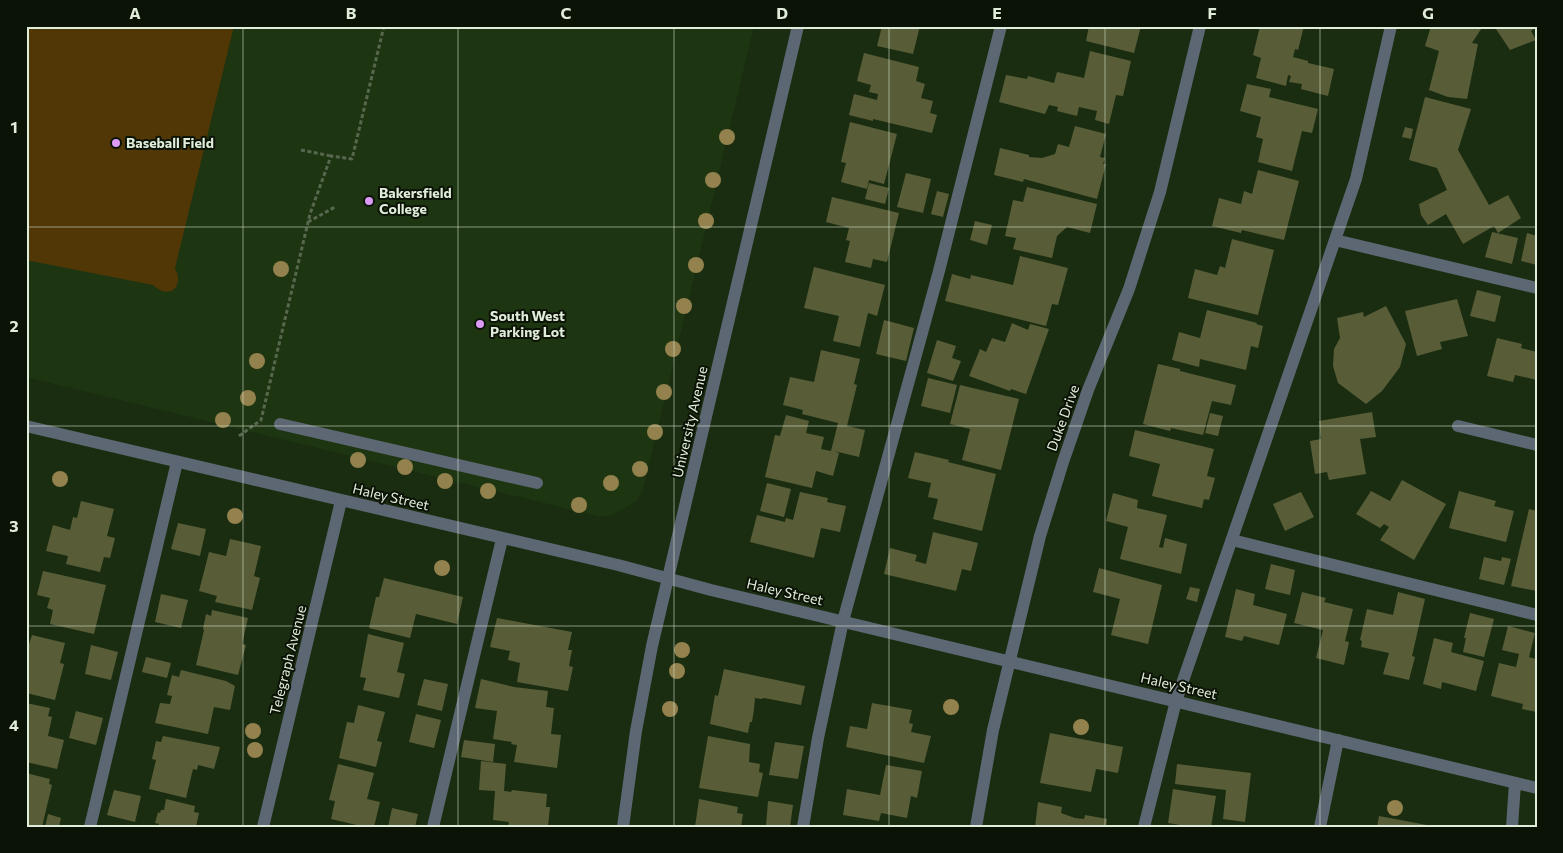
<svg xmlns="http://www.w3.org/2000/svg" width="1563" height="853" font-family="Commissioner,sans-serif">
  <rect width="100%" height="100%" fill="#1a2d10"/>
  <path fill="#1e3511" d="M26,26H754L643,490L637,501L613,515L602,517L26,377Z"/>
  <path fill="#513606" d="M26,26H234L175,268C185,287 169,300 153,285L26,260Z"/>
  <path fill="#585d38" d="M882,26H920L913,54L877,46Z
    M1089,26H1141L1134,53L1086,41Z
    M1260,26H1304L1298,50L1295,49L1293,57L1308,61V63L1334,69L1328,96L1301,89L1302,84L1289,82L1291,76L1288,75L1286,86L1256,78L1261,58L1253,55Z
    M1431,26H1483L1472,43L1478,44L1467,99L1448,97L1429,90L1439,51L1425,46Z
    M1494,26H1537L1531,31L1536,40L1510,50Z
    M1090,51L1131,61L1123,96L1116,95L1109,124L1095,120L1097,111L1079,107L1077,116L1057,111L1058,107L1049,105L1045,114L999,102L1006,75L1027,79L1028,76L1054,83L1057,72L1084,78Z
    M864,53L919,67L916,81L925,84L921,98L933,101L930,113L937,115L932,133L873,119V121L849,115L854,94L877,100L878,94L869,92L871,85L857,81Z
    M1247,84L1271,89L1269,97L1318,109L1312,133L1302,131L1292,171L1258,162L1263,139L1256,137L1261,117L1240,111Z
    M1425,97L1471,109L1458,150L1489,205L1508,195L1521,218L1498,233L1494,226L1463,244L1446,214L1428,225L1421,215L1419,204L1447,190L1437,168L1409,160Z
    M850,122L897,134L884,184L869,180L867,189L841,182L846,163L841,162Z
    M1075,126L1106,134L1100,157L1105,158L1103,164H1106L1097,199L1024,179L1023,182L994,175L1000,148L1029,155V157L1042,158L1055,154L1058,144L1069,147Z
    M1405,127L1413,129L1411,139L1402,137Z
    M1258,170L1299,181L1284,240L1242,230L1241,233L1212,226L1219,198L1241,204L1244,191L1252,194Z
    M906,173L931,179L923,213L897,207Z
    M869,183L889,188L885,204L865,199Z
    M1027,187L1097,204L1090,233L1067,227L1057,236L1052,258L1013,249L1016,238L1005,236L1013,200L1023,202Z
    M937,191L949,194L943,217L931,214Z
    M832,197L899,213L887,262L873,259L871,268L845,262L850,241L846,240L849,228L826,222Z
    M975,221L992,225L987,245L970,240Z
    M1492,232L1518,238L1512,264L1485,257Z
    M1527,233L1537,236V265L1521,261Z
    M1232,239L1274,250L1258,315L1188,298L1195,269L1217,275L1220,266L1225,268Z
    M1020,256L1068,268L1058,305L1052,304L1046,326L945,301L952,274L970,279L971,275L1013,285Z
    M814,267L885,285L877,316L868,313L860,347L833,341L839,316L804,308Z
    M1477,290L1501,296L1495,322L1470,316Z
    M1457,299L1468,336L1440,342L1442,349L1417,356L1405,311Z
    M1386,306L1406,344L1400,367L1382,391L1366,404L1338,383L1333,366L1334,349L1340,338L1337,318L1363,312L1364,317Z
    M1207,310L1257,323L1256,324L1263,326L1258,348L1251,346L1246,370L1200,359L1199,367L1172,360L1179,332L1200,338Z
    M884,320L914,328L906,361L876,354Z
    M1012,323L1028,330L1030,324L1049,329L1026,394L1011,389L1010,391L969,376L980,349L986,352L992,338L1005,342Z
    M1497,338L1522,344L1521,348L1537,352V380L1515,375L1513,382L1487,376Z
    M937,340L956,346L952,358L961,361L953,381L927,373Z
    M821,350L860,359L854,384L857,385L847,426L865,430L859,457L834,451L839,453L833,476L816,471L812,488L765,477L775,435L780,436L786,415L809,421L806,433L824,437L821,449L831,451L838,423L802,414L803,410L783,405L790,377L814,382Z
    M1158,364L1180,369V371L1236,385L1231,405L1212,401L1203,435L1171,428L1170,431L1143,424Z
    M928,378L957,385L950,413L921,406Z
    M960,385L1019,399L1001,470L962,460L970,429L950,424Z
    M1372,412L1376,437L1360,439L1366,474L1329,480L1327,472L1315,474L1310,441L1321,439L1319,421Z
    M1210,413L1223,416L1218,436L1205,433Z
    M1135,430L1214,449L1207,476L1215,478L1209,500L1204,499L1202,508L1152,496L1160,464L1129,456Z
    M915,452L949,460L948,462L996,474L982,531L933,519L938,499L928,497L931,483L908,478Z
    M1402,480L1446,504L1414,560L1380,540L1389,527L1384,524L1380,528L1356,514L1371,491L1390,501Z
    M767,483L791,489L784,517L760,511Z
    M1459,491L1496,501L1494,506L1514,511L1506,542L1449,528Z
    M800,492L828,498L827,502L846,506L840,532L821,528L814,558L750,542L757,515L785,522L786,518L793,520Z
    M1301,492L1314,517L1285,531L1273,504Z
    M1113,493L1138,500L1137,508L1167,515L1159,547L1163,548L1165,538L1187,544L1181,574L1120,559L1128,527L1106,521Z
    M81,501L114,509L107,536L115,538L110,558L104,557L100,572L66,564L68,556L46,551L53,525L70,530L73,517L77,518Z
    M1529,509L1537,511V591L1511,586Z
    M178,523L206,529L200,556L171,549Z
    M933,532L978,543L971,571L962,569L956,591L884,574L890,548L917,555L915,561L926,564Z
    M230,539L261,546L254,576L260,578L252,610L215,602L217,596L199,591L209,552L226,556Z
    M1484,557L1501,561L1502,557L1511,559L1504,585L1479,579Z
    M1271,564L1295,570L1290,595L1265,589Z
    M1099,568L1162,585L1148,644L1111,635L1120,599L1093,592Z
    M43,571L106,585L94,634L50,624L53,610L47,608L50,598L37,595Z
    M384,578L463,597L457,624L416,614L410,638L369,628L376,597H379Z
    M1190,587L1200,589L1197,602L1186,599Z
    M1236,589L1255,594L1253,605L1287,614L1279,645L1244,636L1242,641L1225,637Z
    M1302,592L1326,598L1324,602L1353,609L1345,641L1349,642L1344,665L1316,658L1323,630L1294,623Z
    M1398,592L1425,599L1412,656L1415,657L1409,680L1383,674L1389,653L1361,647L1362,641L1360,640L1367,609L1393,615Z
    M161,594L188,600L181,628L155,622Z
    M212,610L248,618L242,644L246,645L238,675L196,665L204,630L203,629L206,614L211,616Z
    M1470,613L1494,619L1484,657L1463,652L1466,638H1464Z
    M497,618L572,632L568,650H572L569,666L573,667L568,691L517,682L520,663L508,660L510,651L490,647Z
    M1508,626L1535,633L1529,657L1536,659L1535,664L1537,665V712L1522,709L1523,704L1491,696L1499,663L1516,667L1519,654L1502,650Z
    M368,634L404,643L397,672L405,674L399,698L363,690L366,678L360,677Z
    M32,635L65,643L60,663L64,664L55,700L26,693V653Z
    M1434,638L1453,643L1451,652L1484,661L1476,691L1442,682L1441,689L1423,684Z
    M91,645L118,652L111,680L85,674Z
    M146,657L171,663L167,678L142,672Z
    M724,669L805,686L801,705L764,698L761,699L755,698L754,709L752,722H750L748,733L710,724L715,695L718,696Z
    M181,670L226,681L235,686L230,710L214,707L208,734L155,723L160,703L170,704L172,696L167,695L172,675L179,677Z
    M424,679L448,684L442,711L417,705Z
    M481,679L514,687L548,691L546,707L554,708L551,734L561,735L557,768L514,762L517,745L511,744L512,742L493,739L497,711L475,708Z
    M26,703L50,708L48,716L52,717L48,736L64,740L57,769L26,762Z
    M872,703L912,710L909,723L913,724L911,732L931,736L924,763L846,747L850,726L867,729Z
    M358,705L385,712L377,741L382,742L376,767L339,758L347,722L354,723Z
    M76,711L103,718L96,745L69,738Z
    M416,714L441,720L434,748L409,742Z
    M1050,733L1123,747L1118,773L1096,769L1091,792L1040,783Z
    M163,736L220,747L214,769L198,765L197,770L193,769L186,798L149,789L156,760L152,759L156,741L161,742Z
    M708,736L750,744L749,762L760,764L759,772L763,773L758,797L699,788Z
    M464,740L495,744L493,762L461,757Z
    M775,742L804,746L798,779L769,775Z
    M481,761L506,764L504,791L511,792L512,790L547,794L546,807H550L548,827H508L509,822L493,820L495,791L479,790Z
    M338,764L374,773L367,799L380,802L374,827H365L331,819L335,801L329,800Z
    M1177,764L1251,773L1245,822L1223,819L1226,790L1175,784Z
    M886,765L922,771L917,798L911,796L907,818L881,813L879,821L843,815L847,789L880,795Z
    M26,773L50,779L49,784L52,785L42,827H26Z
    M1173,789L1216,796L1211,827H1192L1168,823Z
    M114,790L141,796L135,822L107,815Z
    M166,799L195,806L194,812L199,813L196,827H158L159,824L155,823L158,812L160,813L161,810H164Z
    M699,799L738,807L737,813L743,814L741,827H695Z
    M768,801L793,805L790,827L766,826Z
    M1038,802L1062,807L1061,813L1075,818L1084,819L1085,815L1107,819L1106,827H1035Z
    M392,808L418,814L415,827H388Z
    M48,814L61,818L59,827H45Z
    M1379,816L1432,826V827H1377Z"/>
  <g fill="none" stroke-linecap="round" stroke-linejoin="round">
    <path stroke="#57684f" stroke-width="3" stroke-dasharray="4 2.5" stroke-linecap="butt" d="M301,150L331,156
      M308,222L335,207
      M239,436L261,420L310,214L331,156L352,159L384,26"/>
    <path stroke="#5d6774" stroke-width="12" d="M1335,240L1537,288
      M280,424L537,483
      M1232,540L1537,615
      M90,827L177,462
      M433,827L502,539
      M803,827L818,738L843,621L939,271L1001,26
      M1144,827L1176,701L1356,179L1391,26
      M1512,827L1515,783"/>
    <path stroke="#5d6774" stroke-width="12" d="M1458,426L1537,445
      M263,827L341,501
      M976,827L993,730L1040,536L1063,462L1088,390L1129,289L1160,192L1200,26
      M1320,827L1338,740"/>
    <path stroke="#5d6774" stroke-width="12" d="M26,426L618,565L711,590L1537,788
      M623,827L636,731L652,646L798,26"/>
  </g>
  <g fill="#93814e">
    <circle cx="727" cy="137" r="8"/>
    <circle cx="713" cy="180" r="8"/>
    <circle cx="706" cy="221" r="8"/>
    <circle cx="696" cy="265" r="8"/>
    <circle cx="281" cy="269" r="8"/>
    <circle cx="684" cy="306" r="8"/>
    <circle cx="673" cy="349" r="8"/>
    <circle cx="257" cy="361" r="8"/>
    <circle cx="664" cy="392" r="8"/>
    <circle cx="248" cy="398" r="8"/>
    <circle cx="223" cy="420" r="8"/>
    <circle cx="655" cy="432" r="8"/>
    <circle cx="358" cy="460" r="8"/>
    <circle cx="405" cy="467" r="8"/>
    <circle cx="640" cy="469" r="8"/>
    <circle cx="60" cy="479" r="8"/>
    <circle cx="445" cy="481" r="8"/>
    <circle cx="611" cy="483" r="8"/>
    <circle cx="488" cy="491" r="8"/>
    <circle cx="579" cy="505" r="8"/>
    <circle cx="235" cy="516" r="8"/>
    <circle cx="442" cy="568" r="8"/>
    <circle cx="682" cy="650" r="8"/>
    <circle cx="677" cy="671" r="8"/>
    <circle cx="951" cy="707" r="8"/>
    <circle cx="670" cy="709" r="8"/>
    <circle cx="1081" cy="727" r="8"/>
    <circle cx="253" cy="731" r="8"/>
    <circle cx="255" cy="750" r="8"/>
    <circle cx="1395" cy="808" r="8"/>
  </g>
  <path fill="none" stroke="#e1eddb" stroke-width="1" stroke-opacity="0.55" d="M243,26V827M458,26V827M674,26V827M889,26V827M1105,26V827M1320,26V827M26,227H1537M26,426H1537M26,626H1537"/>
  <g fill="#db9af6" stroke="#0b1307" stroke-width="2">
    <circle cx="116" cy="143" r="5"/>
    <circle cx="369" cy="201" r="5"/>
    <circle cx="480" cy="324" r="5"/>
  </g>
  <g text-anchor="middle" stroke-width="4" stroke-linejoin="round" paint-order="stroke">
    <g font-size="14" font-weight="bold" fill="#e1eddb" stroke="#0b1307" text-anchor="start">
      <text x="126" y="148">Baseball Field</text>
      <text x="379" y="198">Bakersfield<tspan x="379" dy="16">College</tspan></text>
      <text x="490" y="321">South West<tspan x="490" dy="16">Parking Lot</tspan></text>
    </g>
    <g font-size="14" fill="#e1eddb" stroke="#0b1307">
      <text transform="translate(1063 418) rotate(-70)" y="5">Duke Drive</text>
      <text transform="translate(690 422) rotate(-77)" y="5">University Avenue</text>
      <text transform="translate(391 497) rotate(13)" y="5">Haley Street</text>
      <text transform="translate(785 592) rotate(13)" y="5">Haley Street</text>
      <text transform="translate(288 660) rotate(-76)" y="5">Telegraph Avenue</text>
      <text transform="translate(1179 686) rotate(13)" y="5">Haley Street</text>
    </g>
  </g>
  <rect width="1563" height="853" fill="none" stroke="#0b1307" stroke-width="55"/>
  <rect x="28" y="28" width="1508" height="798" fill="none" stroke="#e1eddb" stroke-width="2"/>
  <g font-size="16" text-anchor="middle" font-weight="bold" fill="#e1eddb">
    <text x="135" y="19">A</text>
    <text x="351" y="19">B</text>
    <text x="566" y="19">C</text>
    <text x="782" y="19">D</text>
    <text x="997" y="19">E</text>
    <text x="1212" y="19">F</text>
    <text x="1428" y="19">G</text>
    <text x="14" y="133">1</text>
    <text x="14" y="332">2</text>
    <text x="14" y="532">3</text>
    <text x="14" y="731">4</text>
  </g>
</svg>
